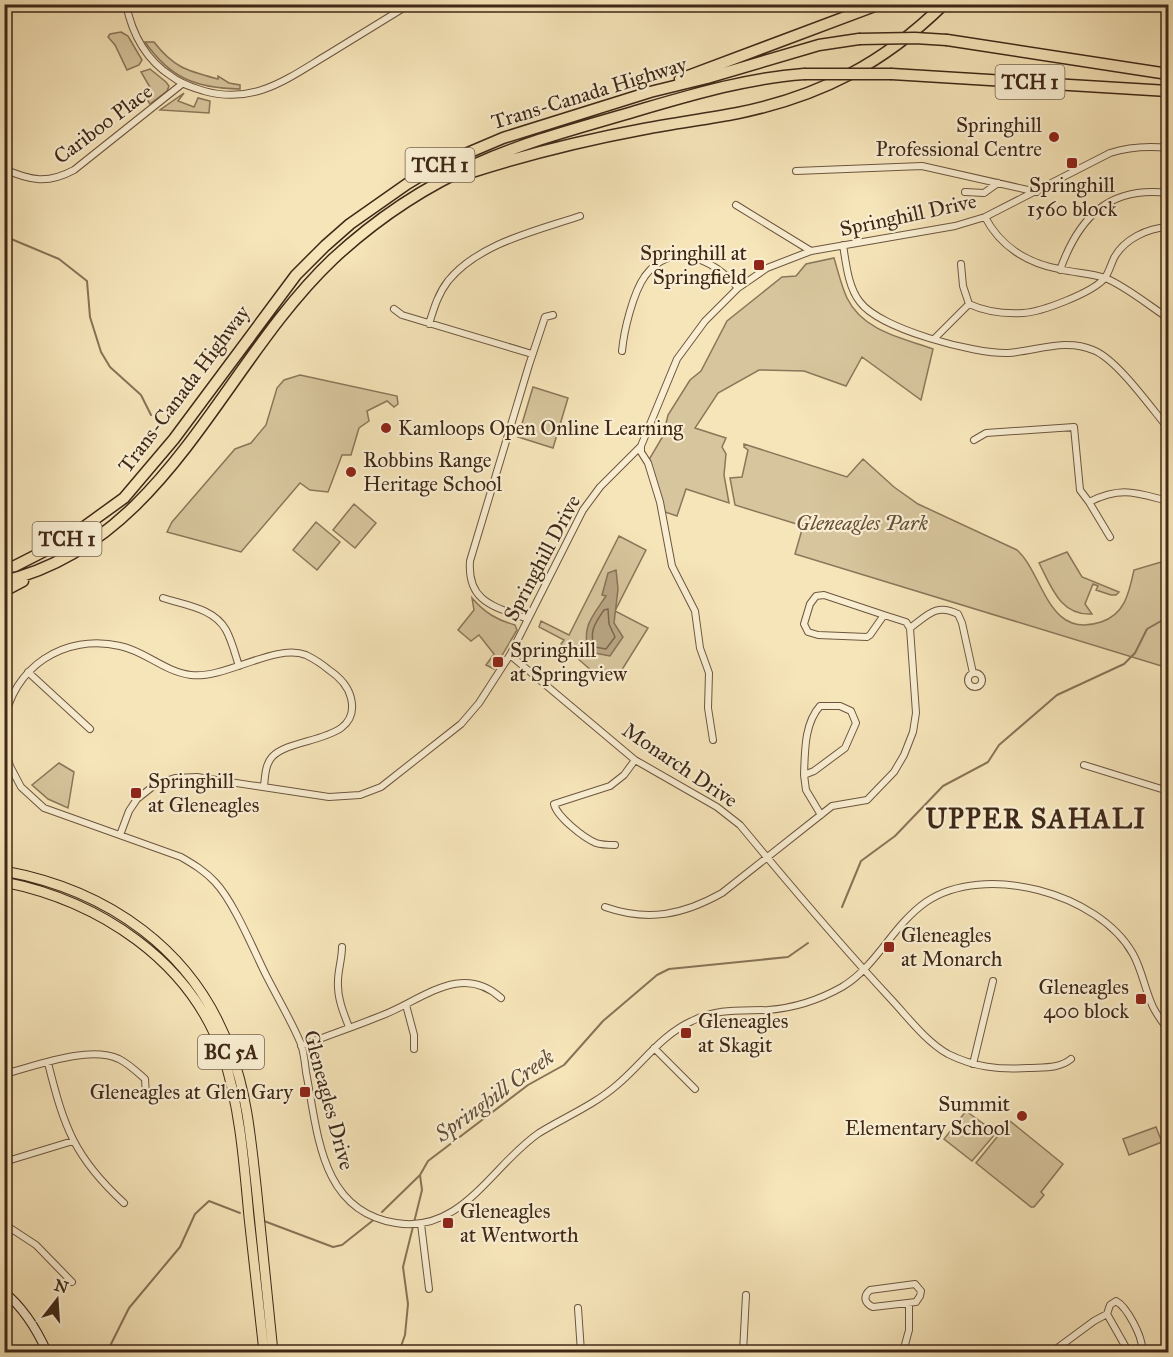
<svg xmlns="http://www.w3.org/2000/svg" width="1173" height="1357" font-family="'IM FELL Great Primer',serif">
  <rect width="100%" height="100%" fill="#f6e5b9"/>
  <filter id="stains"><feTurbulence type="fractalNoise" baseFrequency=".00333" numOctaves="4"/><feColorMatrix values="0 0 0 0 .2 0 0 0 0 .09 0 0 0 0 .02 0 0 0 .5 -.17"/></filter>
  <radialGradient id="worn" r=".72"><stop offset=".6" stop-color="#630" stop-opacity="0"/><stop offset="1" stop-color="#630" stop-opacity=".3"/></radialGradient>
  <path fill="#d7c59d" stroke="#8b765a" stroke-width="1.5" d="M121,32L128,36L142,60L139,65L127,70L115,45L108,37L110,34Z
    M145,42H154C174,68 188,71 218,79V76L229,83L240,85V89C196,88 171,79 145,42Z
    M150,69L166,82L169,86L167,91L150,104L143,94L151,89L141,72Z
    M184,93L178,101L194,107L198,98L210,101L209,113L160,110Z
    M834,258C838,271 841,285 847,298C863,331 902,338 933,349L921,400L862,357L846,386L804,371L759,370L718,393L695,428L726,438L722,447L726,454L724,475L729,503L686,489L677,516L662,511L647,463L663,436L668,415L690,380L701,371L727,321L782,277L796,276L806,264Z
    M300,375L397,396L398,404L394,407L387,401L367,411L369,421L359,428L351,455H342L328,492L310,490L300,483L241,552L167,532L172,522L235,449L251,443L266,425L277,388L284,380Z
    M533,387L568,398L553,448L518,437Z
    M744,444L847,477L863,459L894,487L918,504L1017,550C1044,574 1047,640 1101,622C1125,614 1129,593 1134,570L1168,560V668L795,554L803,526L735,505L730,478L742,477L748,450L744,447Z
    M354,504L376,523L355,548L333,530Z
    M316,522L340,542L317,570L293,550Z
    M619,536L646,550L615,611L648,628L620,673L592,671L561,644L564,640L539,627L541,621L569,635Z
    M1067,552L1082,577L1119,592L1116,595H1111L1096,590L1098,586L1093,584L1085,604L1092,614C1060,616 1051,586 1039,563Z
    M472,598C485,613 497,620 515,625L517,630L494,669L486,665L494,654L479,635L471,641L458,630L474,610Z
    M59,763L74,772L68,808L48,799L32,785Z
    M966,1111L996,1133L972,1161L944,1139Z
    M1010,1121L1063,1164L1041,1192L1044,1195L1034,1207H1031L976,1163Z
    M1156,1127L1162,1142L1129,1155L1123,1139Z"/>
  <path fill="#b8a482" stroke="#887257" stroke-width="1.5" d="M616,570L618,589L614,623L623,637L610,656L589,652C581,627 592,617 606,596L602,595L608,573Z"/>
  <g fill="none" stroke-linecap="round" stroke-linejoin="round">
    <path stroke="#7c664c" stroke-width="1.5" d="M608,609L609,624L615,637L606,649L595,647C588,632 596,622 604,610Z"/>
    <path stroke="#887257" stroke-width="2" d="M4,236L59,259L87,281L90,317L101,352L110,367L141,395L151,415
      M842,907L861,861L895,836L943,786L988,762L999,745L1057,695L1124,664L1135,653L1147,629L1168,617
      M382,1212L420,1175
      M264,1221L333,1247L342,1245L376,1218
      M107,1352L129,1308L180,1247L195,1214L209,1201L240,1213
      M399,1352L405,1335L408,1304L403,1267L422,1190L420,1175L428,1161L528,1085L564,1065L603,1021L657,975L669,969L788,957L808,943"/>
    <defs>
      <path id="street" d="M126,4C132,34 145,59 171,76C181,84 192,87 204,91C254,105 287,79 327,55C355,38 382,21 410,4
        M4,169C31,181 48,184 74,170L182,84
        M796,171L922,166L1037,192
        M965,192L984,193L998,183
        M736,205L811,251
        M985,217C1000,246 1027,263 1059,269C1074,273 1090,273 1105,278C1124,285 1151,307 1168,318
        M843,245C846,263 848,287 860,302C880,329 974,354 1008,353C1037,351 1065,338 1093,350C1117,359 1151,408 1168,428
        M961,264L963,286L969,304C986,312 1004,314 1023,313C1042,312 1091,293 1104,279C1109,273 1111,264 1114,258C1124,239 1148,228 1168,227
        M1060,270C1079,217 1109,186 1168,193
        M394,309L402,315L532,354
        M429,324C434,308 438,294 448,281C479,243 536,231 580,216
        M934,339L969,304
        M622,351C624,330 633,293 645,276C673,239 714,260 738,288
        M974,440L986,433L1074,427L1080,490L1089,502L1110,537
        M641,446V452L648,463L660,502L672,566L695,611L700,648L709,673L708,708L713,740
        M1089,502C1122,486 1136,493 1168,501
        M824,595L884,615L870,635L867,637L818,635L808,632L804,624L810,604L816,596Z
        M163,598C184,605 214,608 226,630C232,641 235,654 239,666
        M528,619C497,607 467,604 470,561L529,365L545,317L553,315
        M910,628C928,615 936,603 958,614L962,623L973,673
        M510,655L635,760L717,807L740,825C789,884 838,942 889,997C907,1016 925,1041 948,1054C974,1067 999,1070 1028,1068C1043,1067 1059,1069 1071,1059
        M28,672L90,729
        M968 680a7 7 0 1 1 14 0a7 7 0 1 1-14 0Z
        M4,724C12,667 65,633 120,646C145,651 165,672 191,675C226,679 275,643 306,655C314,659 322,664 329,670C338,676 348,686 351,698C362,744 292,735 272,757C265,765 265,777 264,787
        M4,746L10,766L21,787L44,808L181,857C193,864 205,871 215,882C234,902 253,949 266,975C277,997 291,1020 301,1044C304,1053 305,1063 306,1072C318,1133 320,1211 396,1223C462,1234 492,1165 539,1133C565,1117 594,1105 617,1085C642,1064 661,1035 692,1021C718,1008 740,1011 768,1010C794,1008 819,1000 842,987C877,966 892,926 926,902C984,862 1099,893 1133,954C1142,970 1145,990 1153,1007C1157,1015 1163,1023 1168,1030
        M1084,765L1168,791
        M804,775C805,752 804,724 820,706H840L851,711L856,723L845,748L814,771L804,775L806,790L821,815
        M120,835L129,811L137,799L156,784L175,778L197,777L329,797L360,795L381,787L461,724L479,703L510,655L583,510L600,487L641,446L677,359L705,321L738,288L767,268L811,251L955,226L985,217L1110,153C1129,147 1148,146 1168,148
        M615,845C609,845 602,845 596,843C584,838 557,817 554,804L610,786L624,775L635,760
        M605,907C648,922 683,915 722,893L832,806L867,800L894,772L904,755L913,732L916,713L910,628L906,622L884,615
        M342,947C342,959 338,970 338,981C337,997 343,1012 349,1027
        M406,1005L414,1035V1049
        M301,1046C329,1035 356,1026 383,1015C422,1000 461,962 501,998
        M654,1048L695,1089
        M48,1063C64,1127 74,1157 124,1203
        M973,1064L993,981
        M4,1074C36,1066 88,1045 119,1059C129,1064 137,1072 145,1079L146,1095
        M4,1162L73,1141
        M4,1224L36,1245L72,1282
        M421,1224L429,1289
        M915,1284L921,1291L920,1296L916,1302L873,1307C864,1303 863,1296 870,1290Z
        M578,1308L581,1352
        M743,1352L746,1295
        M903,1352L909,1330V1303
        M1052,1352L1094,1321L1107,1314
        M1133,1352L1128,1351L1107,1314L1110,1305L1116,1301C1127,1307 1143,1337 1142,1350L1137,1352"/>
      <path id="secondary" d="M4,1292C24,1308 37,1330 47,1352"/>
      <path id="primary" d="M4,871C108,890 195,950 231,1052C247,1094 251,1141 256,1185C262,1241 267,1297 273,1352
        M4,882C99,901 190,960 223,1055C240,1107 244,1162 249,1217C254,1262 259,1307 264,1352"/>
      <path id="highway" d="M947,40L1168,74
        M892,74L1168,91
        M680,79L880,4
        M472,172C528,154 585,140 644,129C675,123 707,119 738,113C821,96 884,63 944,4
        M4,568L15,566L66,540L124,498L174,439L296,275L325,246L350,224L407,184L437,166L503,138L650,92L707,78L819,45L859,39
        M4,581C167,542 222,364 333,259C374,221 424,187 476,164C527,141 582,127 636,111C691,95 747,78 804,74
        M4,591L23,581"/>
    </defs>
    <use href="#street" stroke="#6d5640" stroke-width="8"/>
    <use href="#secondary" stroke="#3f2717" stroke-width="10"/>
    <use href="#primary" stroke="#3f2717" stroke-width="11"/>
    <use href="#highway" stroke="#3f2717" stroke-width="13"/>
    <use href="#street" stroke="#f9eed2" stroke-width="6"/>
    <use href="#secondary" stroke="#f9eed2" stroke-width="8"/>
    <use href="#primary" stroke="#f6e5b9" stroke-width="9"/>
    <use href="#highway" stroke="#f6e5b9" stroke-width="10"/>
    <defs>
      <path id="highway-bridge" d="M859,39L915,38L947,40
        M804,74H892"/>
    </defs>
    <use href="#highway-bridge" stroke="#3f2717" stroke-width="13" stroke-linecap="butt"/>
    <use href="#highway-bridge" stroke="#f6e5b9" stroke-width="10"/>
  </g>
  <g fill="#8f2418" stroke="#f9eed2" stroke-width="2">
    <circle cx="1054" cy="137" r="6"/>
    <rect x="1066" y="157" width="12" height="12" rx="3"/>
    <rect x="753" y="259" width="12" height="12" rx="3"/>
    <circle cx="386" cy="428" r="6"/>
    <circle cx="351" cy="472" r="6"/>
    <rect x="492" y="656" width="12" height="12" rx="3"/>
    <rect x="130" y="787" width="12" height="12" rx="3"/>
    <rect x="883" y="941" width="12" height="12" rx="3"/>
    <rect x="1135" y="993" width="12" height="12" rx="3"/>
    <rect x="680" y="1027" width="12" height="12" rx="3"/>
    <rect x="299" y="1086" width="12" height="12" rx="3"/>
    <circle cx="1022" cy="1116" r="6"/>
    <rect x="442" y="1217" width="12" height="12" rx="3"/>
  </g>
  <g text-anchor="middle" stroke-width="4.5" stroke-linejoin="round" paint-order="stroke">
    <g fill="#f9eed2" stroke="#77634f" stroke-width="1.5">
      <rect x="995.5" y="65" width="69" height="34" rx="4.5"/>
      <rect x="405.5" y="148" width="69" height="34" rx="4.5"/>
      <rect x="32.5" y="522" width="69" height="34" rx="4.5"/>
      <rect x="198" y="1035" width="66" height="34" rx="4.5"/>
    </g>
    <g font-size="20" font-weight="bold" fill="#3f2717">
      <text x="1030" y="89">TCH 1</text>
      <text x="440" y="172">TCH 1</text>
      <text x="67" y="546">TCH 1</text>
      <text x="231" y="1059">BC 5A</text>
    </g>
    <g font-size="21" fill="#3f2717" stroke="#f9eed2">
      <text transform="translate(589 93) rotate(-17)" y="7">Trans-Canada Highway</text>
      <text transform="translate(103 124) rotate(-37)" y="7">Cariboo Place</text>
      <text transform="translate(908 215) rotate(-12)" y="7">Springhill Drive</text>
      <text transform="translate(184 389) rotate(-53)" y="7">Trans-Canada Highway</text>
      <text transform="translate(542 558) rotate(-62)" y="7">Springhill Drive</text>
      <text transform="translate(680 765) rotate(34)" y="7">Monarch Drive</text>
      <text transform="translate(329 1100) rotate(75)" y="7">Gleneagles Drive</text>
    </g>
    <g font-size="21" fill="#3f2717" stroke="#f9eed2" text-anchor="start">
      <text x="1042" y="132" text-anchor="end">Springhill<tspan x="1042" dy="24">Professional Centre</tspan></text>
      <text x="1072" y="192" text-anchor="middle">Springhill<tspan x="1072" dy="24">1560 block</tspan></text>
      <text x="747" y="260" text-anchor="end">Springhill at<tspan x="747" dy="24">Springfield</tspan></text>
      <text x="398" y="435">Kamloops Open Online Learning</text>
      <text x="363" y="467">Robbins Range<tspan x="363" dy="24">Heritage School</tspan></text>
      <text x="510" y="657">Springhill<tspan x="510" dy="24">at Springview</tspan></text>
      <text x="148" y="788">Springhill<tspan x="148" dy="24">at Gleneagles</tspan></text>
      <text x="901" y="942">Gleneagles<tspan x="901" dy="24">at Monarch</tspan></text>
      <text x="1129" y="994" text-anchor="end">Gleneagles<tspan x="1129" dy="24">400 block</tspan></text>
      <text x="698" y="1028">Gleneagles<tspan x="698" dy="24">at Skagit</tspan></text>
      <text x="293" y="1099" text-anchor="end">Gleneagles at Glen Gary</text>
      <text x="1010" y="1111" text-anchor="end">Summit<tspan x="1010" dy="24">Elementary School</tspan></text>
      <text x="460" y="1218">Gleneagles<tspan x="460" dy="24">at Wentworth</tspan></text>
    </g>
    <g font-size="21" font-style="italic" fill="#654e38" stroke="#f9eed2">
      <text x="862" y="530">Gleneagles Park</text>
    </g>
    <g font-size="22" font-style="italic" fill="#634c37" stroke="#f9eed2">
      <text transform="translate(494 1095) rotate(-36)" y="8">Springhill Creek</text>
    </g>
    <g font-size="27" font-weight="bold" letter-spacing="1.5" fill="#3f2717" stroke="#f9eed2">
      <text x="1036" y="828">UPPER SAHALI</text>
    </g>
  </g>
  <rect width="1173" height="1357" fill="none" stroke="#f6e5b9" stroke-width="24"/>
  <rect x="6" y="6" width="1161" height="1345" fill="none" stroke="#3f2717" stroke-width="3"/>
  <rect x="12" y="12" width="1149" height="1333" fill="none" stroke="#3f2717" stroke-width="1.5"/>
  <g transform="translate(57 1300) rotate(17)" stroke="#f9eed2" stroke-width="4.5" paint-order="stroke">
  <path d="M0-4.5L10 22L0 15L-10 22Z" fill="#3f2717"/>
  <text y="-9" font-size="16" font-weight="bold" text-anchor="middle" fill="#3f2717">N</text>
  </g>
  <rect width="100%" height="100%" filter="url(#stains)"/>
  <rect width="100%" height="100%" fill="url(#worn)"/>
</svg>
